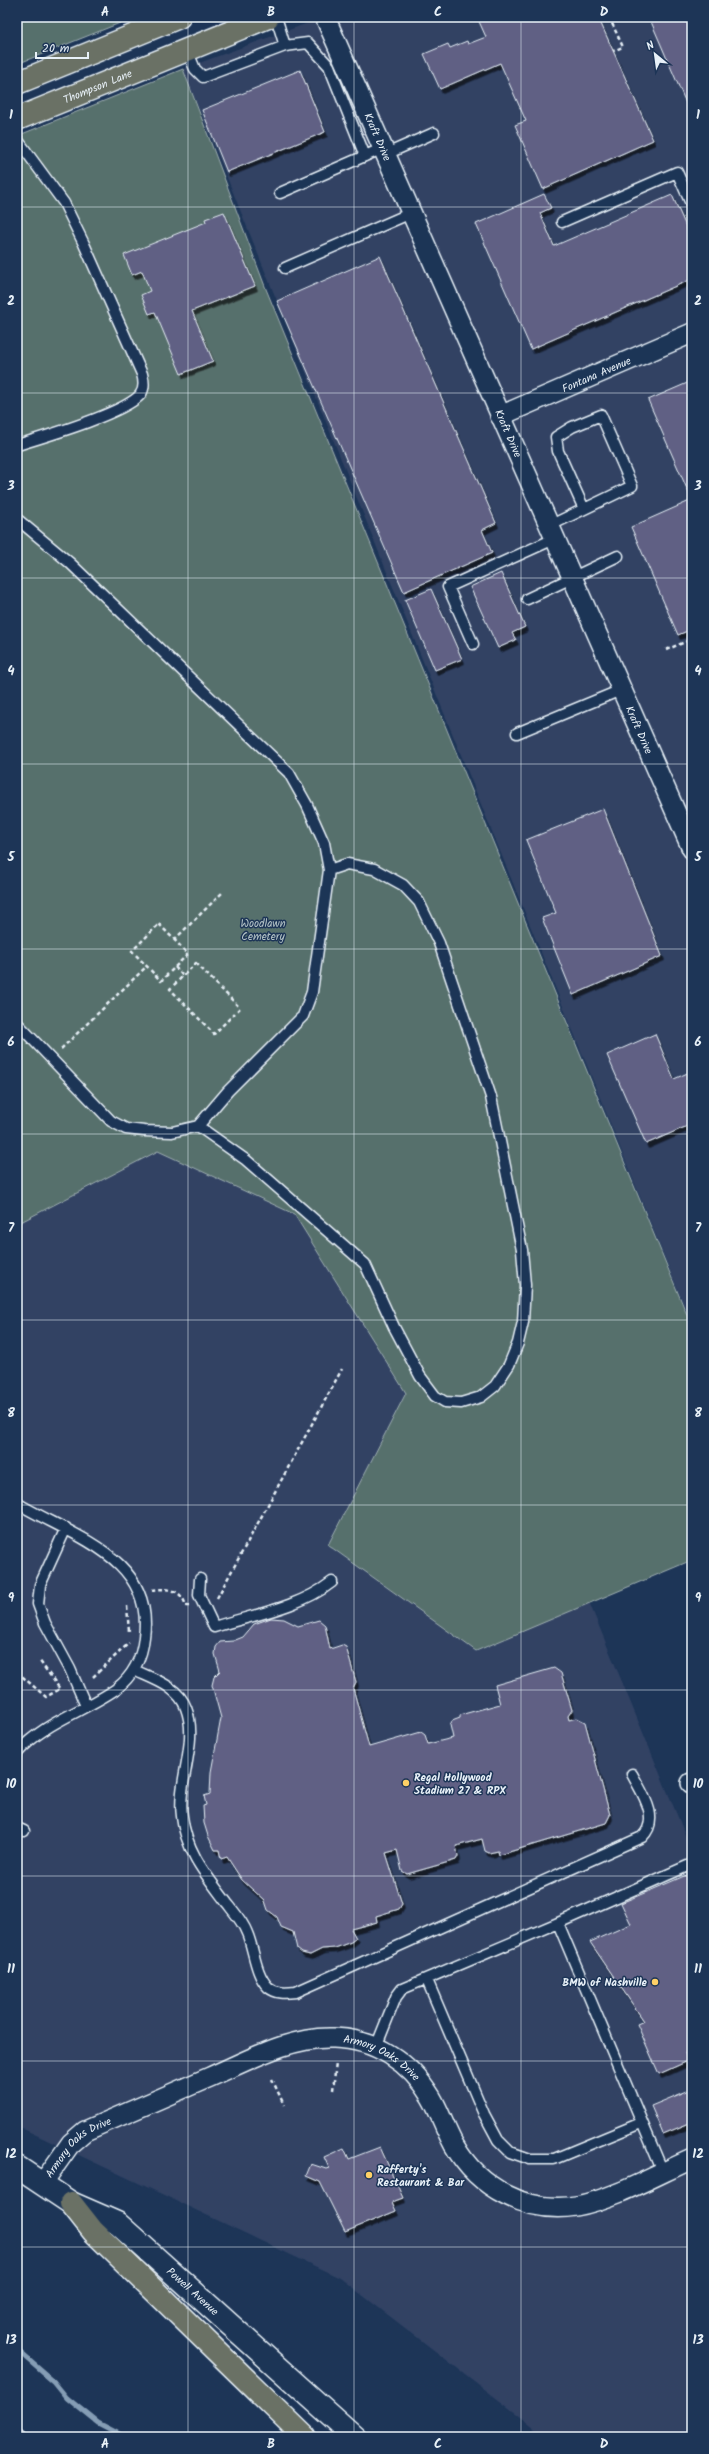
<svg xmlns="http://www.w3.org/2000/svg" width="709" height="2454" font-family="Kalam,sans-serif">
  <defs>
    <filter id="shadow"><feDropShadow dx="2.5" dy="4.5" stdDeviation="0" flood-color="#0009"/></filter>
  </defs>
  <rect width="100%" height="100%" fill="#1d3557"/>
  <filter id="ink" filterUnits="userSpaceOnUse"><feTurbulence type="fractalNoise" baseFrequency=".025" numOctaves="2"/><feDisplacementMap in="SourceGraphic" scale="8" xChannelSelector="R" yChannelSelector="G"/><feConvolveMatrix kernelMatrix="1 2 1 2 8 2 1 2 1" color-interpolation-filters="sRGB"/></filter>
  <g filter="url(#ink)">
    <path fill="#314264" d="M324,17H692V1325L183,69Z
      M158,1151L294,1214L406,1393L328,1545L476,1651L589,1602L687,1839L692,1838V2437H547L340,2278L17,2126V1223Z"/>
    <path fill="#576f6c" stroke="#a0b0b2" d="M17,17H135L17,64Z
      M183,69L266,289L692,1327V1560L476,1651L328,1545L406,1393L294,1214L158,1151L17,1224V136Z"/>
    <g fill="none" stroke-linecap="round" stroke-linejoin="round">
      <path stroke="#859db5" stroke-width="5" d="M17,2350L54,2382L67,2398L98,2423L125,2437"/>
    </g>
    <path fill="#606184" stroke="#e8f1f8" filter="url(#shadow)" d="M477,17H598L653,140L543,189L515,125L526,121L500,63L440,89L424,54L448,44L450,48L467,41L468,44L486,37Z
      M649,17H692V100L686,103Z
      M300,70L325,132L227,172L202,110Z
      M544,194L551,208L540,213L554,246L672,195L692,240V279L531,349L476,224Z
      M224,212L255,286L192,311L213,361L181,374L155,312L149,314L141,295L150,291L142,271L132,275L124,255L206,222L205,219Z
      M380,256L496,523L482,530L492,553L404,592L277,301Z
      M692,381V497L691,498L648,400Z
      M692,500V629L678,635L631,527Z
      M501,573L525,627L512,633L516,640L498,648L470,587Z
      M431,589L462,659L435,670L405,600Z
      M603,809L662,956L573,995L542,918L556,913L526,840Z
      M655,1034L674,1079L692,1071V1124L646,1144L607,1055Z
      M271,1618L284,1619L298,1626L319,1620L325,1625L330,1649L342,1645L346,1647L356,1682L353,1688L369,1747L421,1732L425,1735L428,1744L453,1738L450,1725L452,1721L460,1718V1715L500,1704L495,1685L554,1668L561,1673L572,1710L568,1716L569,1720L577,1718L585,1722L610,1815L606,1823L499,1855L498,1851L489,1853L485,1851L482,1839L456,1846L458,1856L456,1860L407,1874L402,1871L397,1850L386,1853L402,1904L399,1909L376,1916L377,1922L351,1929L356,1938L351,1942L335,1948L322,1949L310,1955L302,1953L297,1949L293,1932L281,1927L277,1917L268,1910L265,1901L242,1880L227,1857L221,1859L219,1850H215L208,1836L204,1823L203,1806L206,1805L204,1796L210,1794L211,1772L221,1718L212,1685L214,1677L220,1671L215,1654L216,1647L220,1642L233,1641L243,1637L254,1624Z
      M689,1874L692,1881V2050L685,2053L688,2061L659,2074L637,2024L644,2021L590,1942L631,1924L621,1903Z
      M692,2089V2122L663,2134L651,2106Z
      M380,2147L403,2198L392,2202L396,2211L345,2232L320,2182L306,2176L311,2164L326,2169L329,2168L324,2157L344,2148L349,2159Z"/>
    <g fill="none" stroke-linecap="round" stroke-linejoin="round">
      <defs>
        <path id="lane" d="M276,17L285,46
          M187,50L195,69L203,77L285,46L308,43L329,66L365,156
          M17,139L64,203L84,244L142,374C144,381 145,389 140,395C123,414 43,437 17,445
          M384,155L434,133
          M280,193L381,149
          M562,222L677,172L692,206
          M285,268L411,213
          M17,519L70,563L289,773L307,805L324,843L329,870L312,992L303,1016L228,1091L198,1126L172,1132L144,1131L126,1129L111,1121L17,1023
          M549,526L632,486L601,415L572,427L556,437L558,451L584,509
          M527,599L618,556
          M473,644L448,587L554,539
          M517,733L621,690
          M198,1126L246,1160L365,1264L394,1327L420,1376L435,1396L445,1402L461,1403L481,1397L495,1386L509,1365L518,1343L523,1322L525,1285L522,1250L491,1097L439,943L419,902L403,885L374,869L347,864L329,870
          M17,1503C71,1536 155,1557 144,1637C142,1658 133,1676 116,1689C83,1712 44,1722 17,1753
          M66,1528L40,1585L38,1604L45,1623L70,1669L86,1706
          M200,1579L199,1595L214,1627C252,1615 299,1608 332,1582
          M134,1670C153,1679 178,1686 186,1708C199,1742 177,1781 182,1816C186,1852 206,1875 227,1903C235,1913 243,1922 247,1933C254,1949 255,1974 268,1987C276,1994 286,1993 296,1992L642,1837C661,1819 642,1793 632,1774
          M17,1828L24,1831
          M558,1923L692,1864
          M427,1980L484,2114L498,2140L510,2152L530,2159H554L641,2123
          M376,2047L396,1997L402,1989L558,1923L663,2172
          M17,2435L20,2437"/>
        <g id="street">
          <path id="s1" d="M325,17L692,849"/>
          <path id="s2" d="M500,416L692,333"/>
          <path d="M691,1783H692"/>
          <path id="s3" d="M42,2184L71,2143L85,2131C127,2113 168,2095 210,2077C249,2060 291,2036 334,2038C375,2039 410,2062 431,2097C440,2112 445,2129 454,2145C478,2188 527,2214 576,2206C614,2199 656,2175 692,2159"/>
        </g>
        <g id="secondary">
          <path id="s4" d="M17,2167L71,2203L117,2223L355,2437"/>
        </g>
        <g id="primary">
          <path d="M17,83L179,17"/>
          <path id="s5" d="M17,119L268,17"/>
        </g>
        <path id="highway" d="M71,2203L93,2231L305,2437"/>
      </defs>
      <use href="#lane" stroke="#e8f1f8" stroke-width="13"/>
      <use href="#street" stroke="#e8f1f8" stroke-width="22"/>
      <use href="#secondary" stroke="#e8f1f8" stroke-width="25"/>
      <use href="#primary" stroke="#e8f1f8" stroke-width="25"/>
      <use href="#highway" stroke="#e8f1f8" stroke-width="25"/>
      <path stroke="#e8f1f8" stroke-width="2.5" stroke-dasharray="4 3" stroke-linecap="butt" d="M609,17L623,47L613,51
        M666,650L692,639
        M159,924L188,954L161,981L132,951Z
        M174,940L222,893
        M196,963L240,1008L214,1034L170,989Z
        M175,967L183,976
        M61,1049L147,966
        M152,1590C169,1588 181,1589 186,1606H189
        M217,1598L342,1369
        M127,1606L129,1632
        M17,1672L46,1697L60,1689L39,1660
        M93,1677L129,1643
        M272,2079L284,2105
        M333,2090L336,2063"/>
      <use href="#lane" stroke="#1d3557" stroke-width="10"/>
      <use href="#street" stroke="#1d3557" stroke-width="19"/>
      <use href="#secondary" stroke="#1d3557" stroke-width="22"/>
      <use href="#primary" stroke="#6a7165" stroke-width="22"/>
      <use href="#highway" stroke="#6a7165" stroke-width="22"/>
    </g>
  </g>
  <path fill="none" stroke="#e8f1f8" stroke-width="1" stroke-opacity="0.55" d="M188,17V2437M354,17V2437M521,17V2437M17,207H692M17,393H692M17,578H692M17,764H692M17,949H692M17,1134H692M17,1320H692M17,1505H692M17,1690H692M17,1876H692M17,2061H692M17,2247H692"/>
  <g fill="#ffd166" stroke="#1d3557" stroke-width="1.5">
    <circle cx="406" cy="1783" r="4"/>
    <circle cx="655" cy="1982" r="4"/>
    <circle cx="369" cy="2175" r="4"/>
  </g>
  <g text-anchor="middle" stroke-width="3" stroke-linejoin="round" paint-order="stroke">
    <g font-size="11" fill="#e8f1f8" stroke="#1d3557">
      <text dy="4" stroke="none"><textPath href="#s5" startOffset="87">Thompson Lane</textPath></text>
      <text dy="4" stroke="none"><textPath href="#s1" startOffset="131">Kraft Drive</textPath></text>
      <text dy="4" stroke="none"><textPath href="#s2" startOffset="105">Fontana Avenue</textPath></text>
      <text dy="4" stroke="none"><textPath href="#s1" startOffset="455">Kraft Drive</textPath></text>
      <text dy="4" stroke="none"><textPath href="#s1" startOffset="779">Kraft Drive</textPath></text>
      <text dy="4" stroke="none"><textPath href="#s3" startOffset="389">Armory Oaks Drive</textPath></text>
      <text dy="4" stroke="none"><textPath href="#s3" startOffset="53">Armory Oaks Drive</textPath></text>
      <text dy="4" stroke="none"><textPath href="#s4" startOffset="217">Powell Avenue</textPath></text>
    </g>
    <g font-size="11" fill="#b5c4c7" stroke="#1d3557">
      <text x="263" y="927">Woodlawn<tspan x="263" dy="13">Cemetery</tspan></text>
    </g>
    <g font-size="11" font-weight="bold" fill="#e8f1f8" stroke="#1d3557" text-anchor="start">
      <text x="414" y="1781">Regal Hollywood<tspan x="414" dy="13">Stadium 27 &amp; RPX</tspan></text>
      <text x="647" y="1986" text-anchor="end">BMW of Nashville</text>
      <text x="377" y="2173">Rafferty's<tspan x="377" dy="13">Restaurant &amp; Bar</tspan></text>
    </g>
  </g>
  <rect width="709" height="2454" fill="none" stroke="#1d3557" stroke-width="44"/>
  <g transform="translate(655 54) rotate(331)" stroke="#1d3557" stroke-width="3" paint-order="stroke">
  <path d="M0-3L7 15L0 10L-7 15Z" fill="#e8f1f8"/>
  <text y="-6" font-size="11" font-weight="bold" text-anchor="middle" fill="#e8f1f8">N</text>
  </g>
  <path d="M36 52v6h52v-6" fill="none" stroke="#e8f1f8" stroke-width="2"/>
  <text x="42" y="52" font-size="12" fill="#e8f1f8" stroke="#1d3557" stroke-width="3" paint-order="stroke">20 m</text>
  <rect x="22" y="22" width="665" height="2410" fill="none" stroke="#e8f1f8" stroke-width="1.5"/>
  <g font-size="13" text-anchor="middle" font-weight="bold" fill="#e8f1f8">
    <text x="105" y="16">A</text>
    <text x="271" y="16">B</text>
    <text x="438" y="16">C</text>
    <text x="604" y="16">D</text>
    <text x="11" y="119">1</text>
    <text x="698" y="119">1</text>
    <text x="11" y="305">2</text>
    <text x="698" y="305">2</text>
    <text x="11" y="490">3</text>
    <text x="698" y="490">3</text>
    <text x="11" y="675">4</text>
    <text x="698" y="675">4</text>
    <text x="11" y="861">5</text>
    <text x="698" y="861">5</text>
    <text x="11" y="1046">6</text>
    <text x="698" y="1046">6</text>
    <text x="11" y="1232">7</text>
    <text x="698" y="1232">7</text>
    <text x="11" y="1417">8</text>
    <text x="698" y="1417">8</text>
    <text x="11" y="1602">9</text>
    <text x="698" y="1602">9</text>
    <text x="11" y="1788">10</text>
    <text x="698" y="1788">10</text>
    <text x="11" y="1973">11</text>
    <text x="698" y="1973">11</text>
    <text x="11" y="2158">12</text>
    <text x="698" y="2158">12</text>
    <text x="11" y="2344">13</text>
    <text x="698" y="2344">13</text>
    <text x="105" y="2448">A</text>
    <text x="271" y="2448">B</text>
    <text x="438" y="2448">C</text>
    <text x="604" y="2448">D</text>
  </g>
</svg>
